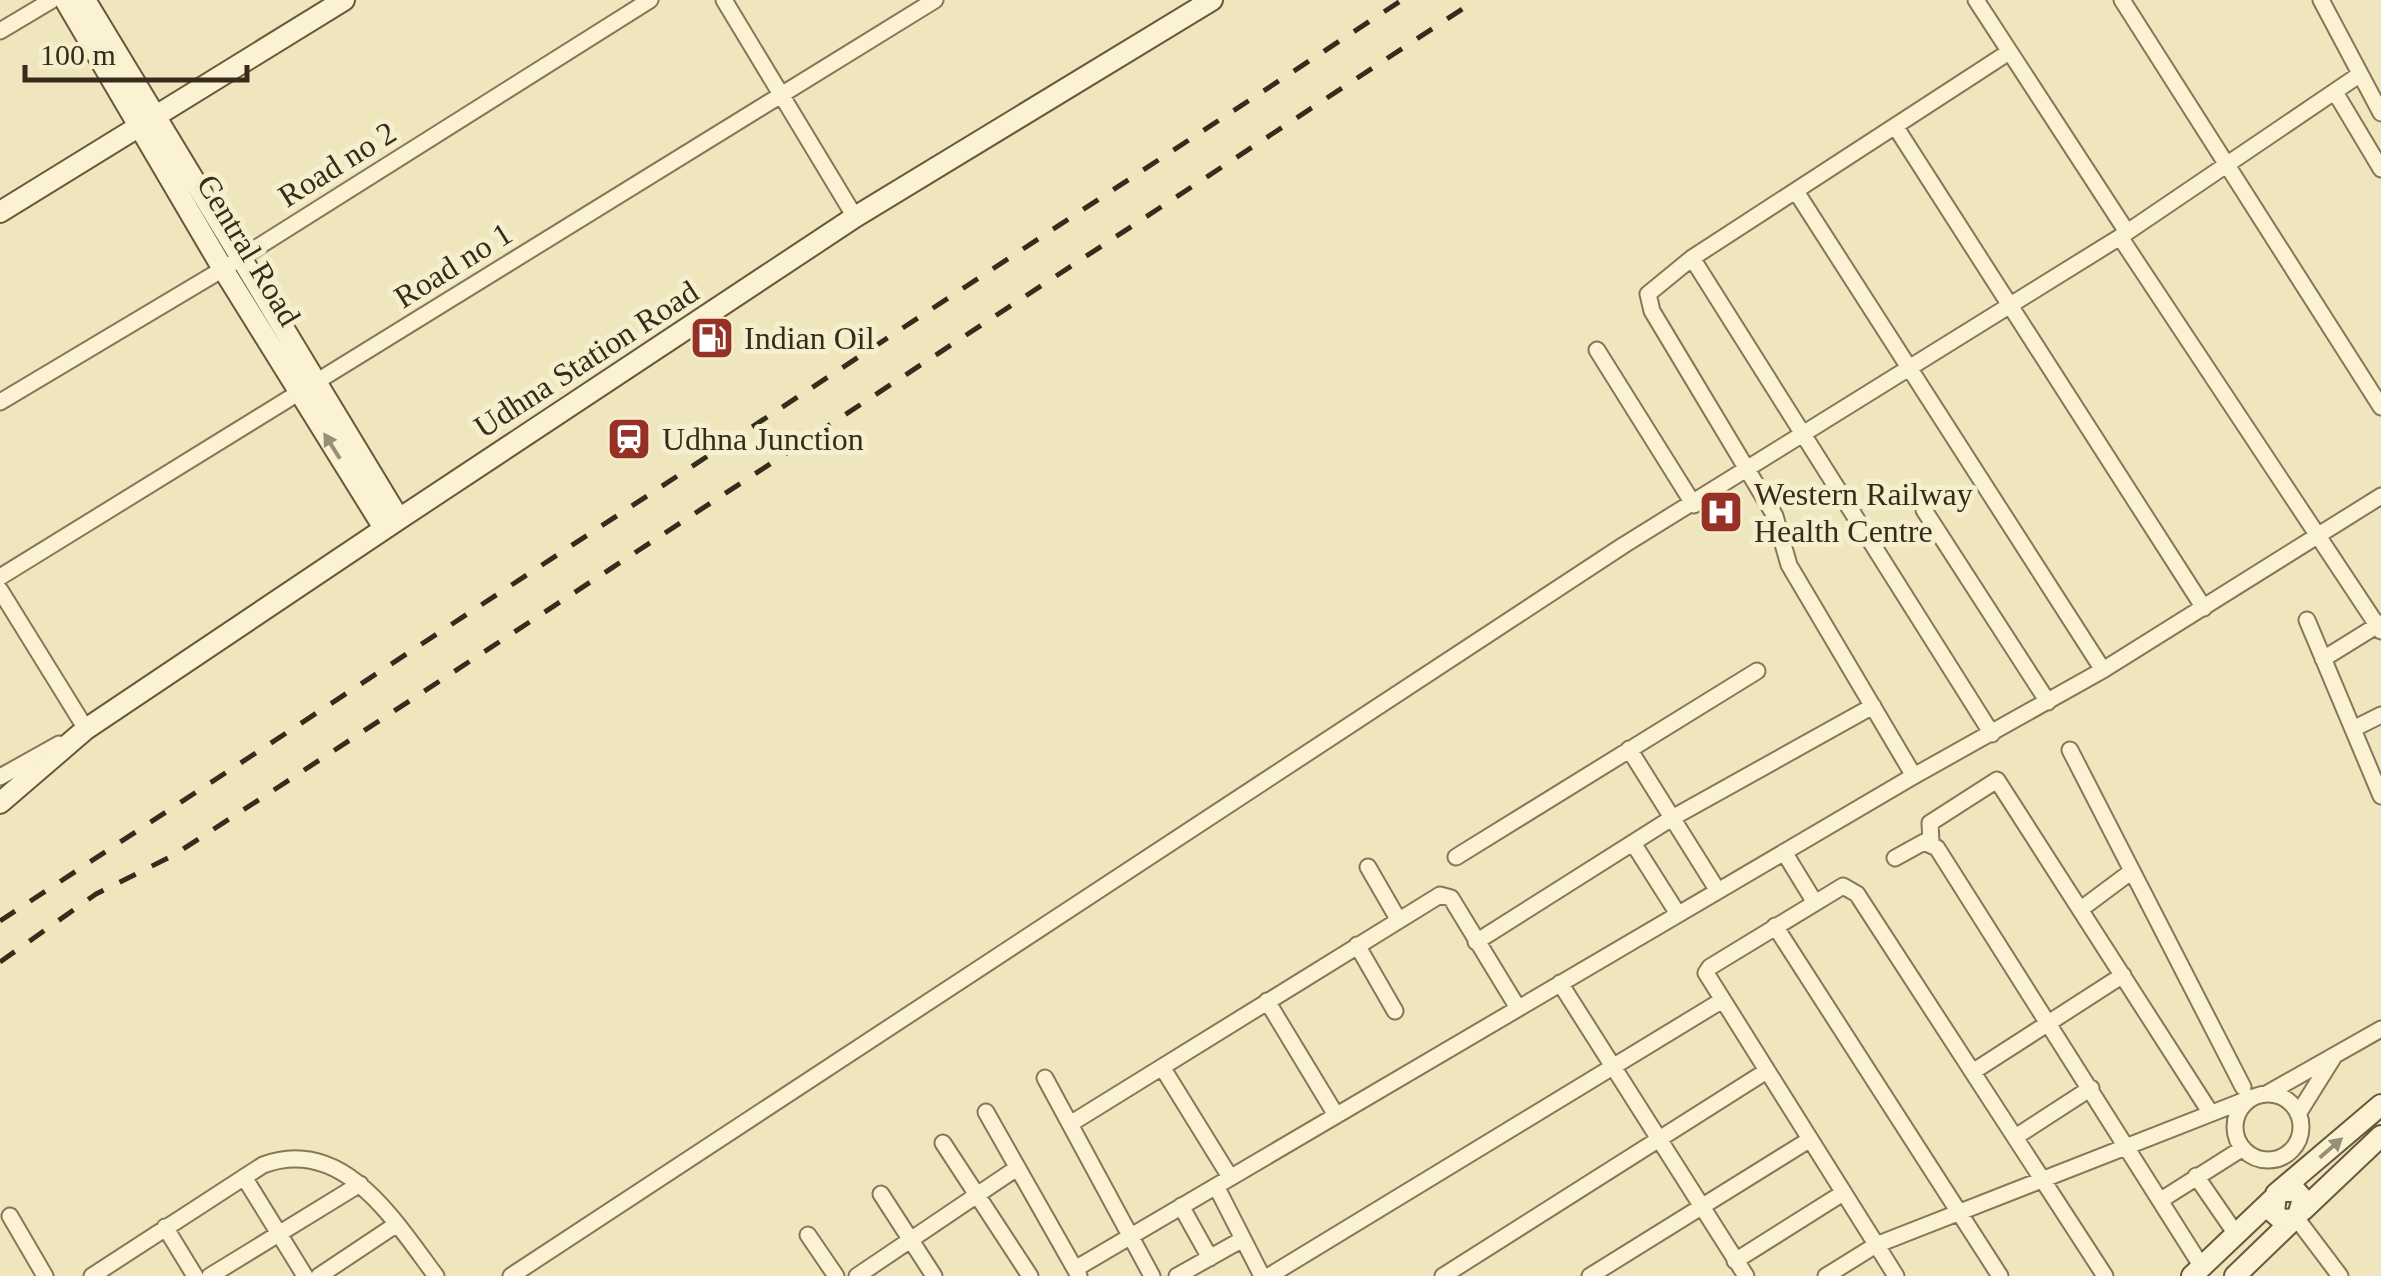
<svg xmlns="http://www.w3.org/2000/svg" width="2381" height="1276" font-family="'Times New Roman',serif">
  <rect width="100%" height="100%" fill="#efe6be"/>
  <g fill="none" stroke-linecap="round" stroke-linejoin="round">
    <defs>
      <path id="street" d="M724,0L855,217
        M1976,0L2127,232
        M2122,0L2381,407
        M2321,0L2381,113
        M0,31L52,0
        M2335,92L2381,169
        M1895,126L2204,608
        M1797,193L2103,670
        M2120,237L2381,631
        M1692,258L1992,734
        M1597,350L1694,505
        M0,402L223,269L650,0
        M1924,510L2048,702
        M0,577L935,0
        M0,590L86,729L79,733
        M2307,620L2381,796
        M2323,659L2381,623
        M2353,729L2381,715
        M1629,749L1718,891
        M2070,750L2243,1087
        M1914,776L1789,565L1775,516L1652,311L1648,294L1692,258L2009,52
        M0,777L59,744
        M1931,842L1930,823L1997,780L2210,1112
        M1633,843L1678,914
        M1784,852L1814,901
        M1456,857L1757,671
        M1895,858L1924,842L1937,848L2202,1267
        M1368,867L1398,919
        M2081,909L2132,871
        M1775,926L2000,1276
        M1476,942L1672,818L1873,706
        M1357,945L1395,1011
        M1560,983L1746,1276
        M1267,1001L1336,1115
        M1162,1067L1230,1177
        M1974,1071L2123,975
        M1045,1078L1152,1276
        M2268,1093L2381,1029
        M2235 1127a33 33 0 1 1 66 0a33 33 0 1 1-66 0Z
        M986,1112L1079,1276
        M2298,1114L2333,1058
        M1070,1124L1440,895L1451,898L1518,1008
        M2017,1136L2091,1088
        M943,1143L1030,1276
        M2196,1176L2236,1234
        M244,1177L305,1276
        M1216,1186L1262,1276
        M881,1194L934,1276
        M2161,1200L2243,1148
        M1181,1206L1210,1258
        M10,1216L45,1276
        M2297,1219L2340,1276
        M165,1227L195,1276
        M808,1235L836,1276
        M1735,1261L1843,1193
        M1075,1269L1912,777L2103,670L2381,496
        M92,1276L263,1165C343,1135 394,1220 436,1276
        M210,1276L360,1184
        M319,1276L397,1224
        M511,1276L1624,545L2120,237L2359,75
        M857,1276L1017,1168
        M1177,1276L1243,1239
        M1269,1276L1721,1001
        M1443,1276L1765,1072
        M1590,1276L1809,1140
        M1826,1276L1876,1245L2253,1097
        M1896,1276L1706,973L1710,967L1843,886L1857,894L2105,1276"/>
      <path id="secondary" d="M65,0L223,269L384,528
        M85,0L399,519
        M0,212L344,0
        M0,803L86,729L399,519L855,217L1212,0
        M2281,1191H2296L2303,1199L2297,1219L2282,1220L2274,1213L2276,1194L2381,1105
        M2303,1210L2381,1136
        M2192,1276L2273,1199
        M2235,1276L2292,1221"/>
    </defs>
    <use href="#street" stroke="#887657" stroke-width="19"/>
    <use href="#secondary" stroke="#69573a" stroke-width="24"/>
    <use href="#street" stroke="#faf2d2" stroke-width="15"/>
    <use href="#secondary" stroke="#faf2d2" stroke-width="20"/>
    <path stroke="#372c1c" stroke-width="5" stroke-dasharray="18 18" stroke-linecap="butt" d="M0,921L1402,0
      M0,962L96,894L174,855L280,786L1476,0"/>
  </g>
  <defs><path id="oneway-solid" d="M-6-.8H1V-3.2L6.5 0L1 3.2V.8H-6Z" transform="scale(2.5)"/></defs>
  <g fill="#988f77">
    <use href="#oneway-solid" transform="translate(332 446) rotate(-122)"/>
    <use href="#oneway-solid" transform="translate(2331 1148) rotate(-41)"/>
  </g>
  <defs>
    <symbol id="fuel-square" viewBox="-11 -11 22 22"><rect x="-9" y="-9" width="18" height="18" rx="4" fill="#983125" stroke="#f6efce"/><path d="M-5.5-6h7V0h2V4h1.3V-2.5L3-4.5l.8-.8L6-3V5H2.5V1h-1V6h-7ZM-4.2-4.7v3.2H.2V-4.7Z" fill="#fff"/></symbol>
    <symbol id="station-square" viewBox="-11 -11 22 22"><rect x="-9" y="-9" width="18" height="18" rx="4" fill="#983125" stroke="#f6efce"/><path d="M-3-6H3Q5-6 5-4V2Q5 4 3 4L4.5 6H3L1.5 4h-3L-3 6H-4.5L-3 4Q-5 4-5 2V-4Q-5-6-3-6ZM-3.5-4v3h7v-3ZM-3.5 1v1.5H-2V1ZM2 1v1.5H3.5V1Z" fill="#fff"/></symbol>
    <symbol id="hospital-square" viewBox="-11 -11 22 22"><rect x="-9" y="-9" width="18" height="18" rx="4" fill="#983125" stroke="#f6efce"/><path d="M-5-5h3v3.5h4V-5h3V5h-3V1.5h-4V5h-3Z" fill="#fff"/></symbol>
  </defs>
  <g fill-rule="evenodd">
    <use href="#fuel-square" x="687" y="313" width="50" height="50"/>
    <use href="#station-square" x="604" y="414" width="50" height="50"/>
    <use href="#hospital-square" x="1696" y="487" width="50" height="50"/>
  </g>
  <g text-anchor="middle" stroke-width="10" stroke-linejoin="round" paint-order="stroke">
    <g font-size="32" fill="#372c1c" stroke="#f6efce">
      <text transform="translate(337 164) rotate(-32)" y="11">Road no 2</text>
      <text transform="translate(249 250) rotate(59)" y="11">Central Road</text>
      <text transform="translate(453 265) rotate(-32)" y="11">Road no 1</text>
      <text transform="translate(586 359) rotate(-33)" y="11">Udhna Station Road</text>
    </g>
    <g font-size="32" fill="#372c1c" stroke="#f6efce" text-anchor="start">
      <text x="744" y="349">Indian Oil</text>
      <text x="662" y="450">Udhna Junction</text>
      <text x="1754" y="505">Western Railway<tspan x="1754" dy="37">Health Centre</tspan></text>
    </g>
  </g>
  <path d="M25 65v15h222v-15" fill="none" stroke="#372c1c" stroke-width="5"/>
  <text x="40" y="65" font-size="30" fill="#372c1c" stroke="#f6efce" stroke-width="8" paint-order="stroke">100 m</text>
</svg>
